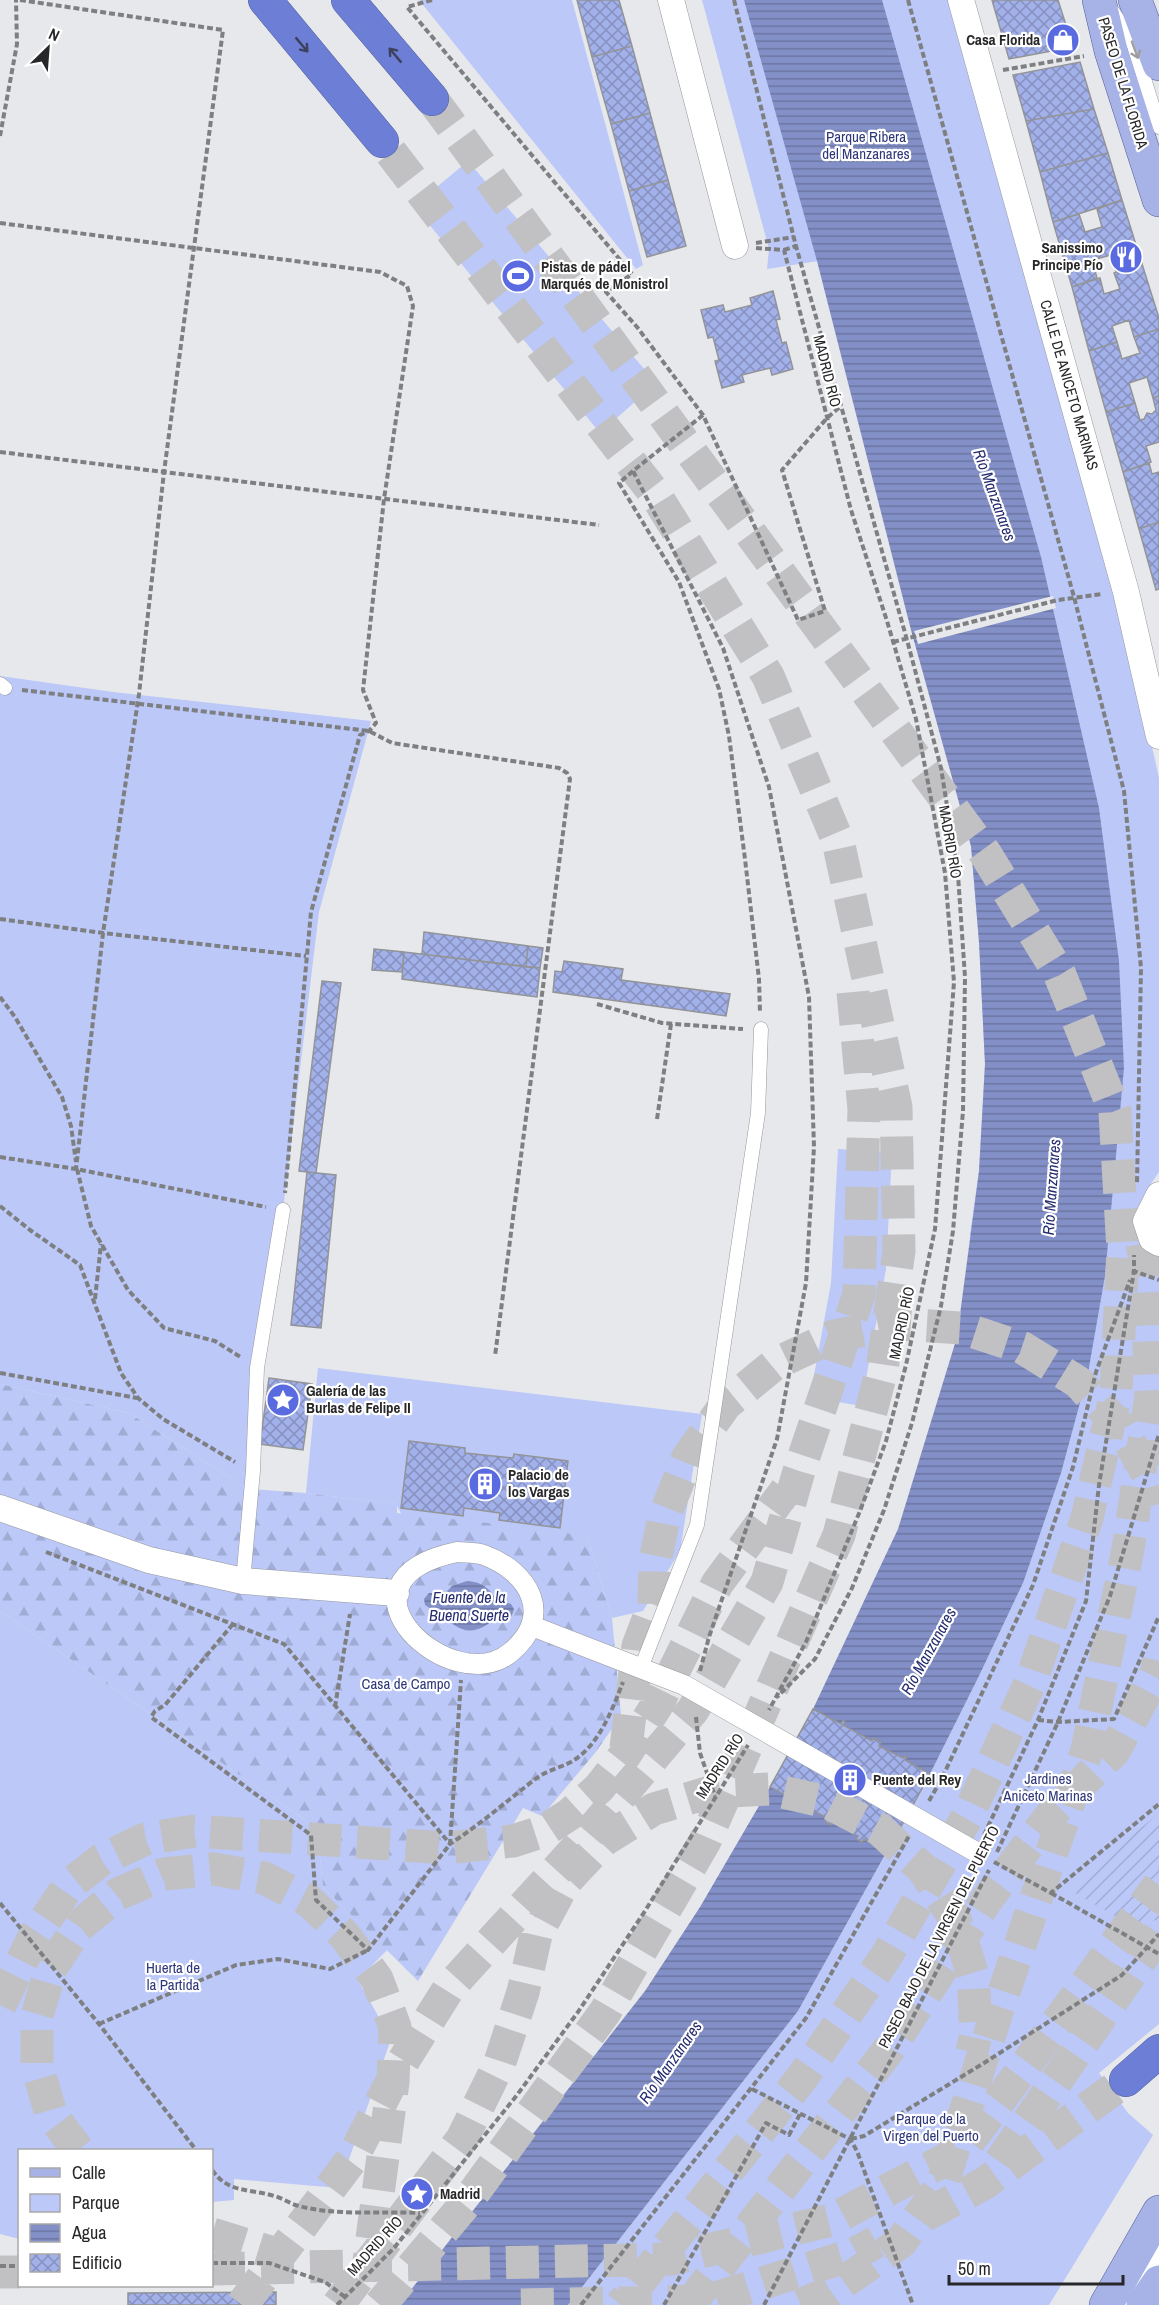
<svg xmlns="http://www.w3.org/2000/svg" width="1159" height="2305" font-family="'Archivo Narrow',sans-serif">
  <defs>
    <pattern id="forest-firs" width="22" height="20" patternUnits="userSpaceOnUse" patternTransform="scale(1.5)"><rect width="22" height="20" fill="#bbc8f8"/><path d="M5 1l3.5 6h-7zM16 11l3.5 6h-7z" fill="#a1acd5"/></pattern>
    <pattern id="garden-furrows" width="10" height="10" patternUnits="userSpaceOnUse" patternTransform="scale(1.5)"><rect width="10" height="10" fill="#bbc8f8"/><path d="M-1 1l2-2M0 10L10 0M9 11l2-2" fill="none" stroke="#a1acd5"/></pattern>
    <pattern id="water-rules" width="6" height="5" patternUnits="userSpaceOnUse" patternTransform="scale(1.5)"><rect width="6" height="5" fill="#8390c7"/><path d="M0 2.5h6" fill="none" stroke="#6b76a2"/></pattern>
    <pattern id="building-cross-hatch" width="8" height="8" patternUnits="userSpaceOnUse" patternTransform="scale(1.5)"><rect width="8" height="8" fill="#a3b1ea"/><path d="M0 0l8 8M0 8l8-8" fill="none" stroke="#8590be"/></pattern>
  </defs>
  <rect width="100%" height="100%" fill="#e7e8eb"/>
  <path fill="#bbc8f8" d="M419,0H572L643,265L636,269Z
    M702,0H951L1114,577L1159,778V1172L1150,1185L1153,1251L1159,1258V2024L1099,2073L1128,2113L1153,2135L1049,2305H568L798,2011L930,1774L979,1676L1023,1583L970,1235L979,1171L985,1064L979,942L971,846L818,261L767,269L769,249Z
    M468,161L656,383L600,433L414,206Z
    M0,676L113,692L371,721L319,912L264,1367L255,1489L244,1487L129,1413L0,1384Z
    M838,1149L892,1152L886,1269L861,1406L810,1397L831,1283Z
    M318,1368L702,1414L680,1551L643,1611L612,1618L588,1539L403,1517L396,1504L306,1493Z
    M0,1611L317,1828L323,1887L387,1950L358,1980L391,2039L339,2188L234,2179V2200L212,2202V2150H20L19,2239L0,2234Z"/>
  <path fill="url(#forest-firs)" d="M0,1384L129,1413L244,1487L251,1489L306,1493L397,1504V1513L560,1531L588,1539L612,1618L621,1716L595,1753L542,1816L523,1808L418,1981L323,1887L317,1828L0,1611Z"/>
  <path fill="url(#garden-furrows)" d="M1159,1813V1919L1140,1925L1129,1924L1068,1889Z"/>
  <path fill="url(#water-rules)" d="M744,0H882L1041,557L1099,808L1119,961L1124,1068L1105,1276L1088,1373L1061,1473L1023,1583L979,1676L930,1774L798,2011L568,2305H399L645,1991L700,1907L770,1787L813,1709L898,1529L957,1337L979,1171L985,1064L979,942L971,846L911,630L817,261Z
    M467,1581C484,1582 491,1590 499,1604L505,1602L511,1604L514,1609L512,1615L506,1619L498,1614C479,1639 454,1634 439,1608L433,1610L425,1605L424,1599L429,1593H436L441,1597L452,1586Z"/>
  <path fill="#e7e8eb" d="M1053,596L1056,608L918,644L914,631Z"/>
  <path fill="url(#building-cross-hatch)" stroke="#939497" stroke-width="1.5" d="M577,0H619L632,46L592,57Z
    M992,0H1058L1073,47L1009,59Z
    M632,46L650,113L611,124L592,57Z
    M1080,62L1094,109L1026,121L1013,75Z
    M1094,109L1108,153L1040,172L1026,121Z
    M650,113L668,180L629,191L611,124Z
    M1108,153L1122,200L1053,222L1040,172Z
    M668,180L686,246L647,257L629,191Z
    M1122,200L1142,264L1116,272L1111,255L1092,260L1097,278L1072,287L1053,222L1079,214L1085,232L1102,227L1097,209Z
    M1142,264L1159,318V329L1134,337L1129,320L1112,326L1117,342L1089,351L1072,287L1100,278L1104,294L1120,289L1114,273Z
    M773,291L780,319L776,320L782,343L786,342L793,369L772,375L770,368L742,375L744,382L722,388L715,361L719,360L713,337L708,338L701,310L723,305L725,312L752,305L750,298Z
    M1159,329V396L1153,398L1147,377L1129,383L1135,403L1106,412L1089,351L1117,342L1122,359L1140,353L1134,337Z
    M1159,396V442L1146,446L1151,462L1123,472L1106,412L1135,403L1140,420L1144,419L1147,413L1152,414L1156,410L1153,398Z
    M1149,463L1152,474L1159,472V522L1139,529L1123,472Z
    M1159,522V589L1156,590L1139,529Z
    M424,932L528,946L526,967L422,954Z
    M528,946L543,948L540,968L526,967Z
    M374,949L404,952L402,972L372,970Z
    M404,952L540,968L537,997L402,979Z
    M564,961L623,969L621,980L730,994L726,1016L553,992L555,971L562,972Z
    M322,981L341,983L316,1173L299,1171Z
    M307,1172L336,1175L321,1328L291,1325Z
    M269,1378L312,1384L303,1450L260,1444Z
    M409,1441L465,1448V1453L513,1458L514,1454L568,1461L560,1528L499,1520L500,1513L464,1508L463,1516L401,1508Z
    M813,1709L841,1724L843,1720L845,1722L843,1725L872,1741L873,1738L881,1742L879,1746L903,1758L904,1756L907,1757L905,1760L930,1774L887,1852L864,1839L862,1842L856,1839L858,1836L832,1822L831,1825L825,1822L827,1818L803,1805L800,1809L794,1806L797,1801L770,1787Z
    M276,2292V2305H128V2293Z"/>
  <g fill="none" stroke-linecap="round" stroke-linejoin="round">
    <path stroke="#c1c1c4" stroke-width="33" stroke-dasharray="33 16" stroke-linecap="butt" d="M432,99L985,853L1060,975L1115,1112L1123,1250L1116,1393L1087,1518L1031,1681L967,1817L885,1958L801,2079L621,2305
      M626,1748L638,1646L654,1604L655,1562L664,1517L688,1457L726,1404L775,1364L834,1336L897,1324L962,1328L1023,1348L1078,1382L1122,1429L1154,1485L1159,1504
      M0,2005L35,1935L69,1885L101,1860L145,1839L194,1831L447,1848L513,1841L544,1831L570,1814L599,1788L625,1755L657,1705L717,1584L786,1490
      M78,2150L51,2114L37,2066V2016L51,1968L79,1926L118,1894L164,1874L214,1869L264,1878L309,1901L345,1936L377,1979L395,2027L393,2082L369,2261
      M1000,2162L1159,1933
      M924,2216L985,2183L1126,2080
      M212,2234L289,2258
      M212,2269L672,2259L831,2220L962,2151L1159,1885
      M0,2272H20
      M242,2305L352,2159L397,2071L449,1988L575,1850L693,1710L767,1582L799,1471L859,1294L864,1109L853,992
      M338,2305L462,2139L500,2062L523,1992L536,1935L564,1883L604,1840L654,1809L710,1792L769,1789L827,1802L879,1829L923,1869L955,1919L973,1975L976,2034L972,2052
      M380,2305L467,2202L605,2012L705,1841L839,1535L882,1369L899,1251L896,1107L838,841L768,676L655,494L382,141
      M521,2305L706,2301L852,2255L876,2242
      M689,2305L887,2052L988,1898L1056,1809L1114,1751L1156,1674L1159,1661
      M801,2305L830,2292L901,2242L942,2185L995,2018L1087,1750L1128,1549L1151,1396L1146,1265L1137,1218"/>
    <defs>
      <path id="service" d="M1113,12L1133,43L1159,127
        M0,684L5,688
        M243,1581L253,1471L257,1368L283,1210
        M641,1668L697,1525L758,1113L761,1029"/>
      <path id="pedestrian" d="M457,1552C465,1553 476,1552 484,1555C530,1572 554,1616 511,1652C453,1702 319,1581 457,1552Z
        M532,1626L684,1685L976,1852"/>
      <path id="minor" d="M671,0L735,246
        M961,0L1126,592L1159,736
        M1159,1195L1146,1221L1152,1239L1159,1243
        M0,1508L149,1560L243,1581L396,1593
        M1124,2305L1159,2249"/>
      <path id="primary" d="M1099,0L1111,51L1159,200
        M1135,0L1159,64
        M1106,2305L1159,2212
        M1143,2305L1159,2282"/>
      <path id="motorway" d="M265,0L382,141
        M348,0L432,99
        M1126,2080L1159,2051"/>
    </defs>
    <use href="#service" stroke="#97989c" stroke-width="15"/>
    <use href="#pedestrian" stroke="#97989c" stroke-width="21"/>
    <use href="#minor" stroke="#97989c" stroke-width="27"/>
    <use href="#primary" stroke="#54609a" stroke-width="34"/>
    <use href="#motorway" stroke="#54609a" stroke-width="34"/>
    <path stroke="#7e7f81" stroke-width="4" stroke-dasharray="6 3" stroke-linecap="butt" d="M20,0L223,30L164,472L139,694L103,933L76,1169
      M432,0L407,7L632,274L606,292L637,327L703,415L798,620L825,611L782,470L827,418L841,406
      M734,0L796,246L907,640L941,768L958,875L965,977L963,1111L953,1231L941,1306L912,1423L884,1510L852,1588L815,1659L777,1697
      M908,0L1074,597L1124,791L1141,968L1137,1184
      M1003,70L1084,56
      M0,136L17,44L16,0
      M0,223L380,272L407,286L413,306L384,499L363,690L376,723L369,731L360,735L311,912L285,1193
      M756,243L794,237
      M756,248L784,250L851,510L887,621L916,719L945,873L954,982L935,1229L906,1365L886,1441L860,1511L806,1642L769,1710
      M784,250L796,246
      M0,452L599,525
      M633,471L619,483L679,582L719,689L729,736L745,859L759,979L760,1012
      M893,642L1058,600L1102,594
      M22,690L369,731L392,743L559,768L567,773L570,779L495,1356
      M0,919L103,933L306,956
      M0,997L15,1017L62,1097L71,1126L76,1162
      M597,1004L662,1023L743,1029
      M657,1119L671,1024
      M0,1157L76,1169L266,1207
      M77,1169L91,1226L128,1290L164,1328L215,1341L242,1358
      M0,1206L30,1230L80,1265L121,1373L138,1398L163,1419L235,1462
      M1133,1273L1134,1271L1159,1280
      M95,1299L101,1244
      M0,1373L137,1398
      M46,1552L284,1644L450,1844C479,1825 506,1802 534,1780C545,1771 559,1768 571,1762C599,1746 612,1710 623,1682
      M233,1624L165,1705L155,1711L151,1717L311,1835L316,1900L368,1950L450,1844L461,1680
      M700,1671L709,1637L777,1439L806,1283L814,1147L809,997L769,787L723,648L633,471L703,415
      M335,1707L350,1614
      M696,1717L700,1753L715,1796
      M1038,1720L1058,1722L1114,1719L1159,1616
      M929,1801L942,1778L1033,1585L1073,1467L1096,1372L1130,1280
      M984,1835L1038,1720L1086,1601L1099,1485L1134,1271V1255
      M997,1852L1058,1722L1110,1596L1159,1434
      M994,1862L1051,1893L1159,1804
      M1051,1893L1159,1954
      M0,1903L99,2024L196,2150
      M99,2024L236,1965L278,1959L330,1969L368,1950
      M752,2089L850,2139L857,2151L913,2305
      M851,2139L864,2136L984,2063L1122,1975L1159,1934
      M212,2170C229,2194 249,2188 274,2196C283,2198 290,2204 299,2206C336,2216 381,2211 420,2213
      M212,2263H269L325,2282L345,2297
      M0,2266H20
      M337,2305L394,2248L517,2095L578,2012L645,1911L748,1745
      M581,2305L806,2018L909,1836
      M664,2305L766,2123L789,2135L800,2114
      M764,2305L989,1870"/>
    <use href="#service" stroke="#fff" stroke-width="14"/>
    <use href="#pedestrian" stroke="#fff" stroke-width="20"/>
    <use href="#minor" stroke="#fff" stroke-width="26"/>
    <use href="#primary" stroke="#a7b2e7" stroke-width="33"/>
    <use href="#motorway" stroke="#6d7ed7" stroke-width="33"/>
  </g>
  <defs><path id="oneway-shaft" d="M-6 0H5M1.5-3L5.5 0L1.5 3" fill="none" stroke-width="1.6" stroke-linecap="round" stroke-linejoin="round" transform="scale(1.5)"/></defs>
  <g stroke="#3c415d">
    <use href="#oneway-shaft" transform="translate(302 45) rotate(50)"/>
    <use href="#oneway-shaft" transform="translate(395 55) rotate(-130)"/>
  </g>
  <use stroke="#9e9e9f" href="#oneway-shaft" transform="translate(1135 50) rotate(70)"/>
  <defs>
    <symbol id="shop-disc" viewBox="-11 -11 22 22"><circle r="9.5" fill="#5a6ae1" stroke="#fff"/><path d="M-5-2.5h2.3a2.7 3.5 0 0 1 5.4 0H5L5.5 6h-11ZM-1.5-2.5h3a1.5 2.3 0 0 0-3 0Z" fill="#fff"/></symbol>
    <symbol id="restaurant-disc" viewBox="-11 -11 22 22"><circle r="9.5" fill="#5a6ae1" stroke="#fff"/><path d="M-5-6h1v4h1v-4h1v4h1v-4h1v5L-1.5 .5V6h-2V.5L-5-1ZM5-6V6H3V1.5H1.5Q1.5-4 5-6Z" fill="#fff"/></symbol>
    <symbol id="stadium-disc" viewBox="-11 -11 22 22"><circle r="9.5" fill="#5a6ae1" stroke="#fff"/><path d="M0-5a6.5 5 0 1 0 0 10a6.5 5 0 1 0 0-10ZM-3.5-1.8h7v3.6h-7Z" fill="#fff"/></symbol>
    <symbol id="sight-disc" viewBox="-11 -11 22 22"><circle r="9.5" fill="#5a6ae1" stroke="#fff"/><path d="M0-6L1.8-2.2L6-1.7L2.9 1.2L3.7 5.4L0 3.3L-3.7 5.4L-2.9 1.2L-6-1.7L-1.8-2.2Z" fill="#fff"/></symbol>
    <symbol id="building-disc" viewBox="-11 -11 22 22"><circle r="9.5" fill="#5a6ae1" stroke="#fff"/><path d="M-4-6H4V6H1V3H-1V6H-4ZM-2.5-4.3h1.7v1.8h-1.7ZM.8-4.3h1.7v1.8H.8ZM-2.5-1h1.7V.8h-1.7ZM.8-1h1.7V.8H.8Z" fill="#fff"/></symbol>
  </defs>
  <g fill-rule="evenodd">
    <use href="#shop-disc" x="1044" y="21" width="38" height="38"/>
    <use href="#restaurant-disc" x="1107" y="238" width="38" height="38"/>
    <use href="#stadium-disc" x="499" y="257" width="38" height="38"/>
    <use href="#sight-disc" x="264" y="1381" width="38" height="38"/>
    <use href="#building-disc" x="466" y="1465" width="38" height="38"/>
    <use href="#building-disc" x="831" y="1761" width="38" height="38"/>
    <use href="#sight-disc" x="398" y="2175" width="38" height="38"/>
  </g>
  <g text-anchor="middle" stroke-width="4.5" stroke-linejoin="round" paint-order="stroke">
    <g font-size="15" font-weight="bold" fill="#272729" stroke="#fff" text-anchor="start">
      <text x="1040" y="45" text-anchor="end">Casa Florida</text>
      <text x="1103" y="253" text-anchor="end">Sanissimo<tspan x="1103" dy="17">Principe Pío</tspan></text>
      <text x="541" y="272">Pistas de pádel<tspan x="541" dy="17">Marqués de Monistrol</tspan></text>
      <text x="306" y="1396">Galería de las<tspan x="306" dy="17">Burlas de Felipe II</tspan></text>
      <text x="508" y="1480">Palacio de<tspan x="508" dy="17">los Vargas</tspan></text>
      <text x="873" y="1785">Puente del Rey</text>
      <text x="440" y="2199">Madrid</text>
    </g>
    <g font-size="15" fill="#272729" stroke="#fff">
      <text transform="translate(1123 83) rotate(73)" y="5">PASEO DE LA FLORIDA</text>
      <text transform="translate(827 371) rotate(76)" y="5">MADRID RÍO</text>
      <text transform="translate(1069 385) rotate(74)" y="5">CALLE DE ANICETO MARINAS</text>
      <text transform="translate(950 842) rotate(80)" y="5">MADRID RÍO</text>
      <text transform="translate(902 1323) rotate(-78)" y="5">MADRID RÍO</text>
      <text transform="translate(720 1766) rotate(-57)" y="5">MADRID RÍO</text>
      <text transform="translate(939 1937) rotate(-63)" y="5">PASEO BAJO DE LA VIRGEN DEL PUERTO</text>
      <text transform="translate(375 2246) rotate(-48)" y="5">MADRID RÍO</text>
    </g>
    <g font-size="15" fill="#2e377a" stroke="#fff">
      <text x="866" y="142">Parque Ribera<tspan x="866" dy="17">del Manzanares</tspan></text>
      <text x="406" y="1689">Casa de Campo</text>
      <text x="1048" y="1784">Jardines<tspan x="1048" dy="17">Aniceto Marinas</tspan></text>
      <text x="173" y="1973">Huerta de<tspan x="173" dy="17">la Partida</tspan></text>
      <text x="931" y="2124">Parque de la<tspan x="931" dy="17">Virgen del Puerto</tspan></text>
    </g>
    <g font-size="16" font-style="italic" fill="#252c6f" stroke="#fff">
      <text transform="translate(995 495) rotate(70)" y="6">Río Manzanares</text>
      <text transform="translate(1051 1187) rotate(-86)" y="6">Río Manzanares</text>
      <text x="469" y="1603">Fuente de la<tspan x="469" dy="18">Buena Suerte</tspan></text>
      <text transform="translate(928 1651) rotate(-61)" y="6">Río Manzanares</text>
      <text transform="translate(670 2062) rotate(-55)" y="6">Río Manzanares</text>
    </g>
  </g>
  <rect x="18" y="2149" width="195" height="138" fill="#ffffff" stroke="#a9a9a9" stroke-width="1.5"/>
  <rect x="30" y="2168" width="30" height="9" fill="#a7b2e7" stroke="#a9a9a9" stroke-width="1.5"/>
  <text x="72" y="2179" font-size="18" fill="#272729">Calle</text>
  <rect x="30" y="2194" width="30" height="18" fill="#bbc8f8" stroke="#a9a9a9" stroke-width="1.5"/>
  <text x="72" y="2209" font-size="18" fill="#272729">Parque</text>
  <rect x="30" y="2224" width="30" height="18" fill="url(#water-rules)" stroke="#a9a9a9" stroke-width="1.5"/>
  <text x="72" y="2239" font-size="18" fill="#272729">Agua</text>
  <rect x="30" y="2254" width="30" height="18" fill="url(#building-cross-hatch)" stroke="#a9a9a9" stroke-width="1.5"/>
  <text x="72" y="2269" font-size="18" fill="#272729">Edificio</text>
  <g transform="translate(48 48) rotate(25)" stroke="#ffffff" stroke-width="4.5" paint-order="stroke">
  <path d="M0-4.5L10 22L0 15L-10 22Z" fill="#272729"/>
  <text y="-9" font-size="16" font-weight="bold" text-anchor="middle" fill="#272729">N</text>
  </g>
  <path d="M949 2275v9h174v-9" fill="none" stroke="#272729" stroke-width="3"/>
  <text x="958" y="2275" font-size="18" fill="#272729" stroke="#ffffff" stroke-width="4.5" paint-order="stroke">50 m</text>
</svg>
